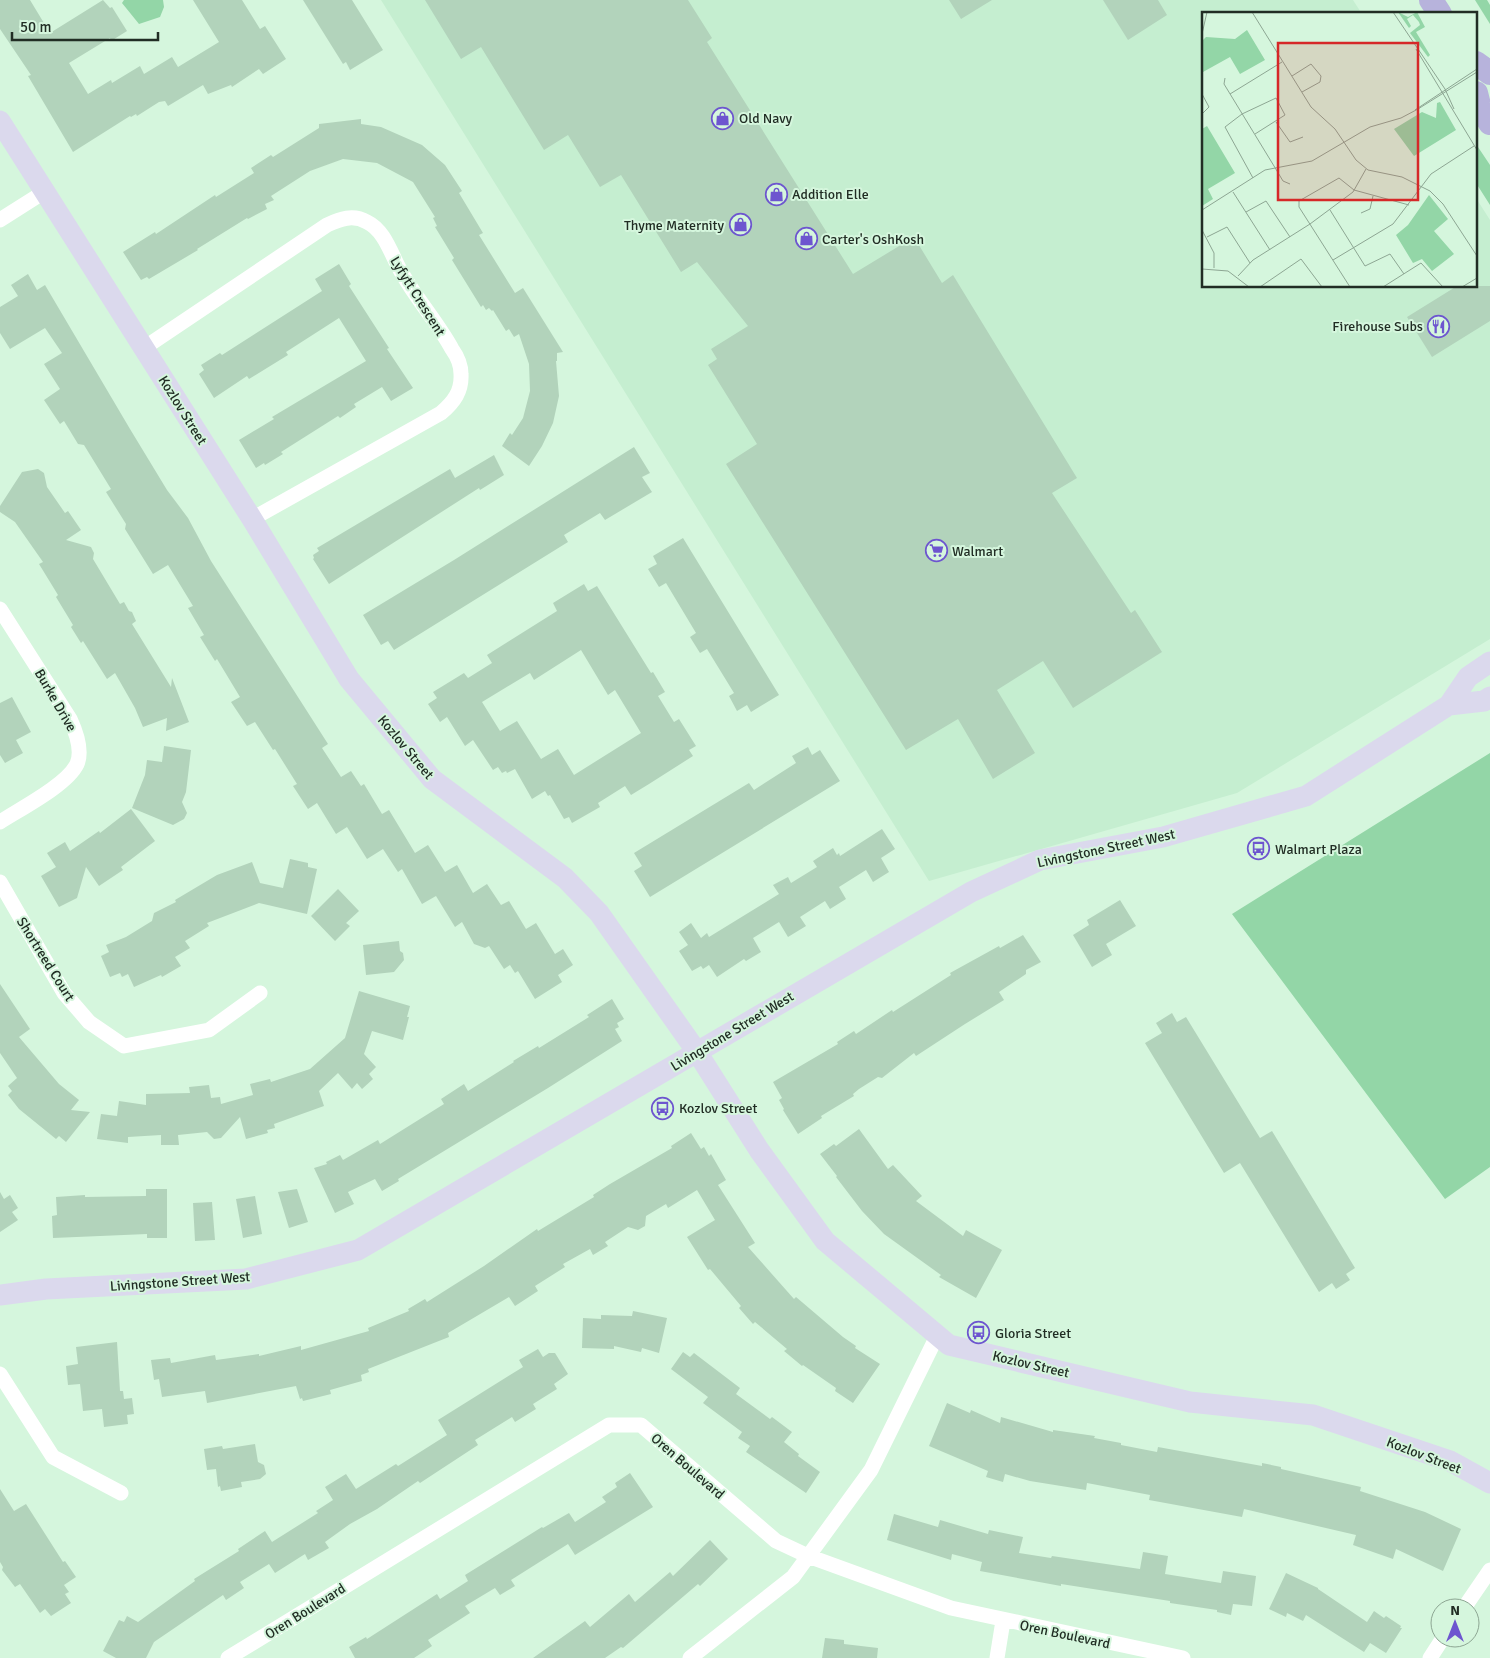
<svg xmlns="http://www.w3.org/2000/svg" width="1490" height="1658" font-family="Signika,sans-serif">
  <rect width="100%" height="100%" fill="#d5f6dd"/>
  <path fill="#c5eed0" d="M381,0H1353L1362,14H1204V286H1476V198L1490,220V639L1237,793L929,881Z"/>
  <path fill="#93d6a7" d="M124,0H163L164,7L160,17L139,24L122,3Z
    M1475,0H1487L1490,5V24Z
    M1476,144L1490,165V205L1476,183Z
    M1490,753V1167L1445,1199L1232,914Z"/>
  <path fill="#b2d3bb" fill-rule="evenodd" d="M0,0H30L50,33L103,0L110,8L112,7L127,31L111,41L110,38L69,63L88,94L111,80L112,83L140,66L144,74L172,57L178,67L219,42L193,0H242L260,29L265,26L286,59L263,74L259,69L232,87L231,85L208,94L203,85L168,106L165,101L159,102L137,116L136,114L131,117L130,116L73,152L28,76L31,75L0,29Z
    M303,0H352L383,50L350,70L346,62L343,64Z
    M425,0H688L712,38L707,42L853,274L914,237L942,283L953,275L1077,478L1052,493L1131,613L1135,610L1162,652L1073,708L1043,661L997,690L1035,753L993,779L958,719L906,750L726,464L757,444L708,365L717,359L711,349L748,326L697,262L681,272L621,175L600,187L568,135L544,150L481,47L461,59Z
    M949,0H992L961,19Z
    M1103,0H1158L1167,15L1128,40Z
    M361,119V124L381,127L422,145L445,165L462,191L459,193L483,233L479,235L515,293L523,288L563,352L557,353V361H556L559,396L553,423L542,446L529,466L502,446L510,433L512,435L523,418L530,391L529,364L519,334L514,337L509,329L506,331L493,310L492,311L489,308L486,310L483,305L481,307L452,260L454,258L435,227L437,226L433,218L435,217L413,182L377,163L343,159L310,171L271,196L274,200L265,204L267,209L248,219L247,218L197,249L198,250L149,279L147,277L141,280L123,252L155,232L156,234L215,195L216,197L254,173L251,168L271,155L273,157L319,128V124Z
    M339,264L351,284L349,286L389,348L387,349L413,388L391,401L382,387L354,404L356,407L340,418L338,416L281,452L283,454L265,465L264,463L256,468L239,440L274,419L272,417L366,361L339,318L286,352L288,355L249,379L247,376L214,398L199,374L204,370L201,365L220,353L222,355L322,291L315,279Z
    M28,274L37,290L45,285L130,429L167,490L188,518L211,561L328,744L322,748L341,777L351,771L361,786L364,784L382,814L389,810L415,853L428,845L445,872L457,865L473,893L487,884L501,905L509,901L526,929L536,923L555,954L563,949L573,965L558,975L562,982L535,999L518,971L515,973L510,965L504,969L489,946L485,948L474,944L462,922L455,927L436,896L422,904L402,869L398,872L383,849L367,859L347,827L336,834L317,803L308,809L293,786L297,784L275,749L273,750L255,722L247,726L231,702L240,697L217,659L215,661L200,637L204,635L188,608L193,606L168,565L153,574L125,529L126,524L106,492L111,489L84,445L78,444L64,421L60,424L44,400L60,389L44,364L62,353L45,328L10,349L0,333V307L18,296L11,285Z
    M1457,286H1490V321L1432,357L1407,317Z
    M634,447L650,473L642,477L652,492L605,520L600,513L564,535L568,542L394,650L388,641L381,645L363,615L454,560Z
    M494,455L504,475L480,490L479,488L329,584L313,559L314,558L313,555L319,551L317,548L450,469L455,478Z
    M38,469L44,473L47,487L65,513L68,511L81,530L66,540L91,547L94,553L93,559L120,604L124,602L129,611L132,612L136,621L132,624L171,687L172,678L189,722L166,731L167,718L143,727L135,708L115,673L107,679L83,641L81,643L71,627L73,625L56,597L58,595L39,564L43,562L15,522L0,512V506L22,472Z
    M683,538L779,695L751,712L747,705L737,711L729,696L734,693L707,649L700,653L690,637L696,633L666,583L659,587L648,569L657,564L653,556Z
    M584,584L588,591L597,586L651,673L653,672L665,692L658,696L674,722L679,719L696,746L689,750L693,756L649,784L631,795L625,786L598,803L600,807L572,823L569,817L564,819L550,795L548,796L545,791L532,799L515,769L507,773L506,771L502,773L498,767L493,770L473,740L465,746L447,717L440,722L428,704L437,698L433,692L464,673L468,678L492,663L487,655L557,611L553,603ZM581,650L608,695L615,690L641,733L574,775L558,749L541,759L517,721L500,731L482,702L530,673L534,680Z
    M12,697L31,732L16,740L23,753L5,763L0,755V703Z
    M164,746L191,750L186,792L182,802L187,813L184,819L173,825L132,808L145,775L147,760L162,762Z
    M808,747L812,755L820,750L840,781L650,897L634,871L642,866L634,853L749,783L754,790L796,763L792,756Z
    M131,809L155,841L121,867L123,870L99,886L86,867L77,898L59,907L41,876L56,867L47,853L65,842L70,851L99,831L100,833Z
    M882,829L895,849L881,858L889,872L873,882L866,870L839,887L846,899L830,909L825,901L800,917L806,926L788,937L779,922L753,938L761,952L746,961L744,959L717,977L709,965L703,969L701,966L692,971L679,951L688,945L679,932L691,923L701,938L707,933L709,937L779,894L773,885L788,877L791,883L817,867L813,861L833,848L837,855L839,853L840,856Z
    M290,859L308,863V867L317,869L307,914L259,903L207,923L209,926L185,941L190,948L175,957L181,966L162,977L161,975L134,987L128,974L122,977L120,973L110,977L101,956L109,952L106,945L126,937L152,921L154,913L176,902L175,900L217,875L252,862L260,883L283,888Z
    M338,889L359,911L346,923L350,926L335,941L311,916Z
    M1120,900L1136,926L1106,944L1112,955L1092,967L1073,935L1089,925L1087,920Z
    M1023,935L1041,962L1026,970V974L999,992L1004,1000L965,1024L916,1056L914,1053L882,1078L878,1077L859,1089L853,1094L854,1096L821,1116L822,1118L798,1134L783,1110L784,1109L779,1100L782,1098L773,1082L838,1044L837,1042L854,1031L856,1034L892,1010L893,1012L951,975L950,973L999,946L1000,948Z
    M399,941L400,951L403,953L404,960L394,972L366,975L363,945Z
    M0,984L30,1029L19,1037L59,1084L79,1100L71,1110L90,1112L66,1142L59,1136L56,1139L19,1109L8,1095L12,1091L8,1086L17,1078L0,1053Z
    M359,991L410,1006L407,1017H409L403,1040L372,1031L364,1054L376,1067L369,1074L373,1079L362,1089L357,1083L352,1089L338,1073L319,1091L324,1106L274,1124L275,1128L267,1130L268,1133L246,1139L240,1117L221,1138L214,1139L207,1132L178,1135L179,1145H161V1135L128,1137V1143L97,1139L101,1114L117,1116L119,1101L146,1105V1094L190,1093L189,1087L209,1085L211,1098L220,1097L221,1104L253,1095L250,1084L270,1079L271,1082L310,1069L345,1038Z
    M612,999L624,1019L617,1023L619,1027L615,1029L622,1041L548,1088L398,1179L399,1181L382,1191L375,1179L348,1192L354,1204L335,1213L314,1168L327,1164L326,1162L340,1155L343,1160L378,1140L380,1144L444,1104L441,1099L464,1084L468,1091L514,1062L513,1061L538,1046L539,1048L589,1017L587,1015Z
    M1172,1013L1177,1022L1186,1017L1260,1138L1272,1131L1355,1268L1346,1274L1350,1280L1336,1289L1332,1283L1319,1292L1240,1163L1224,1173L1145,1043L1162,1033L1156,1023Z
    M859,1129L888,1169L893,1165L922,1196L916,1201L963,1236L966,1230L1002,1250L976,1298L939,1277L941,1275L884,1234L862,1211L836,1177L837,1176L820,1154L834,1144L836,1146Z
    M691,1133L701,1149L704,1147L709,1156L711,1154L726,1180L718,1185L755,1243L748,1247L794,1299L796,1297L843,1337L856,1346L855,1348L880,1364L853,1403L835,1391L836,1388L803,1365L802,1366L784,1351L787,1349L755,1322L753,1324L739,1308L741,1306L710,1269L708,1270L687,1237L715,1220L697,1190L668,1208L666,1204L646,1216L645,1226L638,1230L628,1227L605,1242L608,1246L593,1255L590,1249L563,1264L565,1267L535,1286L538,1291L515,1306L509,1297L448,1333L449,1337L368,1369L369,1372L361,1375L362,1381L330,1390L331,1394L303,1401L302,1398L300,1399L296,1386L207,1403L205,1391L162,1397L159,1379L154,1380L151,1360L170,1358L171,1363L215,1355L216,1360L259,1354V1356L301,1346V1350L369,1331L368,1328L409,1311L408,1309L425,1299L427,1302L484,1266L537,1229L538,1231L594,1197L593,1195L610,1184L672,1148L671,1146Z
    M146,1189H167V1238H147V1234L53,1238L52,1216L57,1215L56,1197L85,1195V1197L146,1196Z
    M297,1189L308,1222L289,1228L278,1192Z
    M0,1192L4,1199L10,1195L18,1208L12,1212L18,1220L0,1232Z
    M255,1196L262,1234L243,1238L236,1199Z
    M212,1202L215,1240L195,1241L193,1203Z
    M633,1311L667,1318L659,1353L642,1348L641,1352L614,1346V1349L582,1348L583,1318L601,1319V1315L632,1316Z
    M117,1342L120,1391H123L124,1399L132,1398L134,1414L127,1415L128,1424L104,1427L102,1409L83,1411L80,1384L68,1385L66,1366L78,1364L76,1347Z
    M538,1349L543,1357L549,1353H555L568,1374L554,1384L557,1389L533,1404L536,1409L515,1422L512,1417L475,1440L478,1445L420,1483L418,1481L377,1509L350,1524L325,1542L329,1548L308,1560L305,1554L275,1573L269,1564L240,1582L244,1588L226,1600L223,1595L154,1642L146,1658H116L103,1651L119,1620L124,1622L127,1616L138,1622L195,1581L194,1579L239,1551L238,1549L265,1531L272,1542L318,1513L316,1511L333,1500L325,1487L346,1474L356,1489L396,1464L398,1466L447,1435L438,1420L523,1367L519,1360Z
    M683,1352L690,1357L694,1353L740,1388L736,1394L770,1419L772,1417L792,1432L784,1442L799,1454L798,1456L820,1472L806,1493L746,1452L750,1446L738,1438L742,1432L703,1403L708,1397L671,1369Z
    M947,1403L970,1413L971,1410L1000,1423L1001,1417L1053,1432V1430L1095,1436L1094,1438L1121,1443V1445L1157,1452L1158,1447L1262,1466V1463L1281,1467V1469L1361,1487L1360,1491L1425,1512L1461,1529L1443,1571L1396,1549L1393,1559L1353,1545L1356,1535L1244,1509L1242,1517L1149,1500L1150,1495L1087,1483L1086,1490L1030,1481L1005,1474L1003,1482L986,1477L988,1471L929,1446Z
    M255,1444L258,1462L264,1465L266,1474L260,1479L241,1482L242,1487L221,1491L220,1486L218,1487L216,1469L207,1470L204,1449L222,1446L223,1449Z
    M630,1473L653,1507L575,1555L568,1544L511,1580L515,1586L500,1595L495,1588L465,1606L470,1613L428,1640L432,1646L414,1658H355L349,1647L366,1637L367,1639L437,1594L440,1599L468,1581L465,1575L542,1527L543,1528L569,1513L575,1522L606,1502L602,1497L617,1487L615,1483Z
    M0,1489L14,1511L26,1504L63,1562L65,1561L76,1577L64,1585L69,1592L65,1594L71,1603L51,1616L45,1609L40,1613L20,1584L15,1587L2,1570L3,1567L0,1562Z
    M894,1514L938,1527L940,1520L988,1534L989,1530L1023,1537L1019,1553L1051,1558L1052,1556L1140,1569L1143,1552L1168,1556L1165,1574L1221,1583L1223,1571L1256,1576L1252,1606L1233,1604L1231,1615L1217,1612V1610L1170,1603V1601L1061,1584V1586L980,1571L982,1562L952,1554L951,1560L887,1540Z
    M710,1540L728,1559L700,1586L698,1584L623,1648L621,1647L605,1658H533L585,1621L590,1627L629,1594L635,1602L670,1572L673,1576Z
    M1286,1573L1318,1588V1589L1367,1622L1374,1611L1384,1618L1386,1616L1401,1626L1400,1628H1402L1386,1653L1370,1643L1364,1652L1306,1615L1303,1621L1287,1613L1286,1617L1269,1609Z
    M825,1638L844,1640V1644L878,1648L877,1658H822Z"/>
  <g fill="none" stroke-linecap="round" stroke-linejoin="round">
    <path stroke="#fff" stroke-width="15" d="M0,220L44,192
      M144,348L327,225C340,219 353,214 367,222C386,231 392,258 403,275C418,301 438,323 452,349C457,356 461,365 461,374C462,391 454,402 441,413L252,519
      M0,609L70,719C76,732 83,750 77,764C67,785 20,809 0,822
      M0,882L64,993L89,1022L124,1046L209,1030L260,993
      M0,1374L53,1457L121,1493
      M1464,1608L1490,1570
      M228,1658L609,1425H641L776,1541L808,1556L951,1608L1183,1658
      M690,1658L793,1577L871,1470L937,1336
      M997,1658L1003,1621
      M1430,1658L1443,1638"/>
    <path stroke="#dbd9ed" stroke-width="21" d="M0,121L252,519L349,679L432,779L565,878L599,913L697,1052L759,1150L825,1241L949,1345L1190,1402L1313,1415L1450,1461L1490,1483
      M1449,705L1484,701L1490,697
      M0,1295L46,1289L246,1279L358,1250L971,892L1040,860L1163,837L1306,796L1449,705L1468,677L1490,662"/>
    <path stroke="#b7b3dc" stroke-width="24" d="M1431,0L1440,14
      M1476,63L1490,73
      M1476,93L1479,105L1490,123"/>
  </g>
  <defs>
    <symbol id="shop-ring" viewBox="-11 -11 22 22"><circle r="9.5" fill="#d5f6dd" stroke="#6d55cf" stroke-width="1.5"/><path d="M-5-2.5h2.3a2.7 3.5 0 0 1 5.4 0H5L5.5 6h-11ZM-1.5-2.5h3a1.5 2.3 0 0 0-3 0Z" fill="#6d55cf"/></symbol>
    <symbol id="restaurant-ring" viewBox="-11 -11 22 22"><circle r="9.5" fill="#d5f6dd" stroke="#6d55cf" stroke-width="1.5"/><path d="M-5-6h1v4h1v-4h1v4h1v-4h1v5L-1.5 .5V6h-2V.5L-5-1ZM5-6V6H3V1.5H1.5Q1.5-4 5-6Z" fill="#6d55cf"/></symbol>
    <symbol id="supermarket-ring" viewBox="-11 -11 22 22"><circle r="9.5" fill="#d5f6dd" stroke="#6d55cf" stroke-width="1.5"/><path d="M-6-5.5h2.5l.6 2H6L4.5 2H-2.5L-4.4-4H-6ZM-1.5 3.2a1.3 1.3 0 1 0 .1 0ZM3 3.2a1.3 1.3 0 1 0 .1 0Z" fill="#6d55cf"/></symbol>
    <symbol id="bus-ring" viewBox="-11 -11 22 22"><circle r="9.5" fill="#d5f6dd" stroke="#6d55cf" stroke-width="1.5"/><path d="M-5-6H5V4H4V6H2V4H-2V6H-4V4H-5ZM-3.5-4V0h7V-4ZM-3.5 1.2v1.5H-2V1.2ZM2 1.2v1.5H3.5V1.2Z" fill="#6d55cf"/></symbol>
  </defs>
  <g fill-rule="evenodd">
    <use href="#shop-ring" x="710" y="106" width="25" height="25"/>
    <use href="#shop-ring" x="764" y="182" width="25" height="25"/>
    <use href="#shop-ring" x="728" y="212" width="25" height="25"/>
    <use href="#shop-ring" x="794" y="226" width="25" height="25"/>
    <use href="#restaurant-ring" x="1426" y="314" width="25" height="25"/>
    <use href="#supermarket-ring" x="924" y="538" width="25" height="25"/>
    <use href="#bus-ring" x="1246" y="836" width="25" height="25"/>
    <use href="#bus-ring" x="650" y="1096" width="25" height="25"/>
    <use href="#bus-ring" x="966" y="1320" width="25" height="25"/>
  </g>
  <g text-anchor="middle" stroke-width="4" stroke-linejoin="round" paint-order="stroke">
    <g font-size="14" fill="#212d24" stroke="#d5f6dd" text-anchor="start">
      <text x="739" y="123">Old Navy</text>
      <text x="792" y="199">Addition Elle</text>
      <text x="724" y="230" text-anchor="end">Thyme Maternity</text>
      <text x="822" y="244">Carter's OshKosh</text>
      <text x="1423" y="331" text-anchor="end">Firehouse Subs</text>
      <text x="952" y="556">Walmart</text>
      <text x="1275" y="854">Walmart Plaza</text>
      <text x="679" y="1113">Kozlov Street</text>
      <text x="995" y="1338">Gloria Street</text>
    </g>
    <g font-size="14" fill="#212d24" stroke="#d5f6dd">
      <text transform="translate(418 296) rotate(58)" y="5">Lyfytt Crescent</text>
      <text transform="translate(183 410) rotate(58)" y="5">Kozlov Street</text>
      <text transform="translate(56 700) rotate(60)" y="5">Burke Drive</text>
      <text transform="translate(406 747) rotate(50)" y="5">Kozlov Street</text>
      <text transform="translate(1106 848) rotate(-12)" y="5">Livingstone Street West</text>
      <text transform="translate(46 959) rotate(58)" y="5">Shortreed Court</text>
      <text transform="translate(732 1031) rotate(-31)" y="5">Livingstone Street West</text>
      <text transform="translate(180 1281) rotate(-4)" y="5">Livingstone Street West</text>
      <text transform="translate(1031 1364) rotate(13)" y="5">Kozlov Street</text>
      <text transform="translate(1424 1455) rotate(21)" y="5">Kozlov Street</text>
      <text transform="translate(688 1466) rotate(41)" y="5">Oren Boulevard</text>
      <text transform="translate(305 1611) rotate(-32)" y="5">Oren Boulevard</text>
      <text transform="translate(1065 1634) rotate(12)" y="5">Oren Boulevard</text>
    </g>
  </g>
  <g transform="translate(1202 12)">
    <rect width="275" height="275" fill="#d5f6dd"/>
    <path d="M196,0L206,5L215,0L223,15L214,20L228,43L226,45L208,21L218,13L217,10L211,3L205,7L209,14L207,16ZM45,18L63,48L38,62L28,45L1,60L0,29L4,25L33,27ZM238,90L254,118L212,144L192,117L220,100L234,106L235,91ZM5,114L33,161L6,177L11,187L0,194V117ZM227,183L246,207L232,219L252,242L230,259L220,247L211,251L194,223L206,213Z" fill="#93d6a7"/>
    <path fill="none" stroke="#8da693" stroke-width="1" d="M50,0L109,95L133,117L154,148L166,158L200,165L228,179L241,192L275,244M191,0L243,77L252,97M0,22L5,0M214,37L275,138M90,64L109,52L119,64L118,70L100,80M23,66L22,72L72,154L81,169L88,172M0,82L7,95L0,102M28,82L80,50M213,98L275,57M74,110L88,130L101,125M51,166L23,115L40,102L74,86L83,103L53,122M31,180L68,238M0,198L63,158L110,149L168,115L199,106L216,97L275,60M128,198L163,254L188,242L202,262M44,200L64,189L88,225M159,201L168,197L171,184M0,218L12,241V256M5,225L25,215L48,251M131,248L191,212L229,162L272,134M0,257L26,259L47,275M36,264L51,248L108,212L151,180L164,157M58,275L99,247L120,275M148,275L97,195V189L137,166L152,178L207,193M181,275L219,251L241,275M260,275L275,266"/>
    <path fill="#d62828" fill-opacity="0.15" stroke="#d62828" stroke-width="2.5" d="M76,31H216V188H76Z"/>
    <rect width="275" height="275" fill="none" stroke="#212d24" stroke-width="2.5"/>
  </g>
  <g transform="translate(1455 1623)"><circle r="24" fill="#d5f6dd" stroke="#8da693"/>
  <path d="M0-4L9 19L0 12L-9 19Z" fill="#6d55cf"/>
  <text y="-8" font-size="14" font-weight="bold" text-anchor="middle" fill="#212d24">N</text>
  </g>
  <path d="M12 32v8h146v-8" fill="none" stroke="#212d24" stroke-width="2.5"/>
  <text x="20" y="32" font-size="15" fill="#212d24" stroke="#d5f6dd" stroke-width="4" paint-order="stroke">50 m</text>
</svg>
